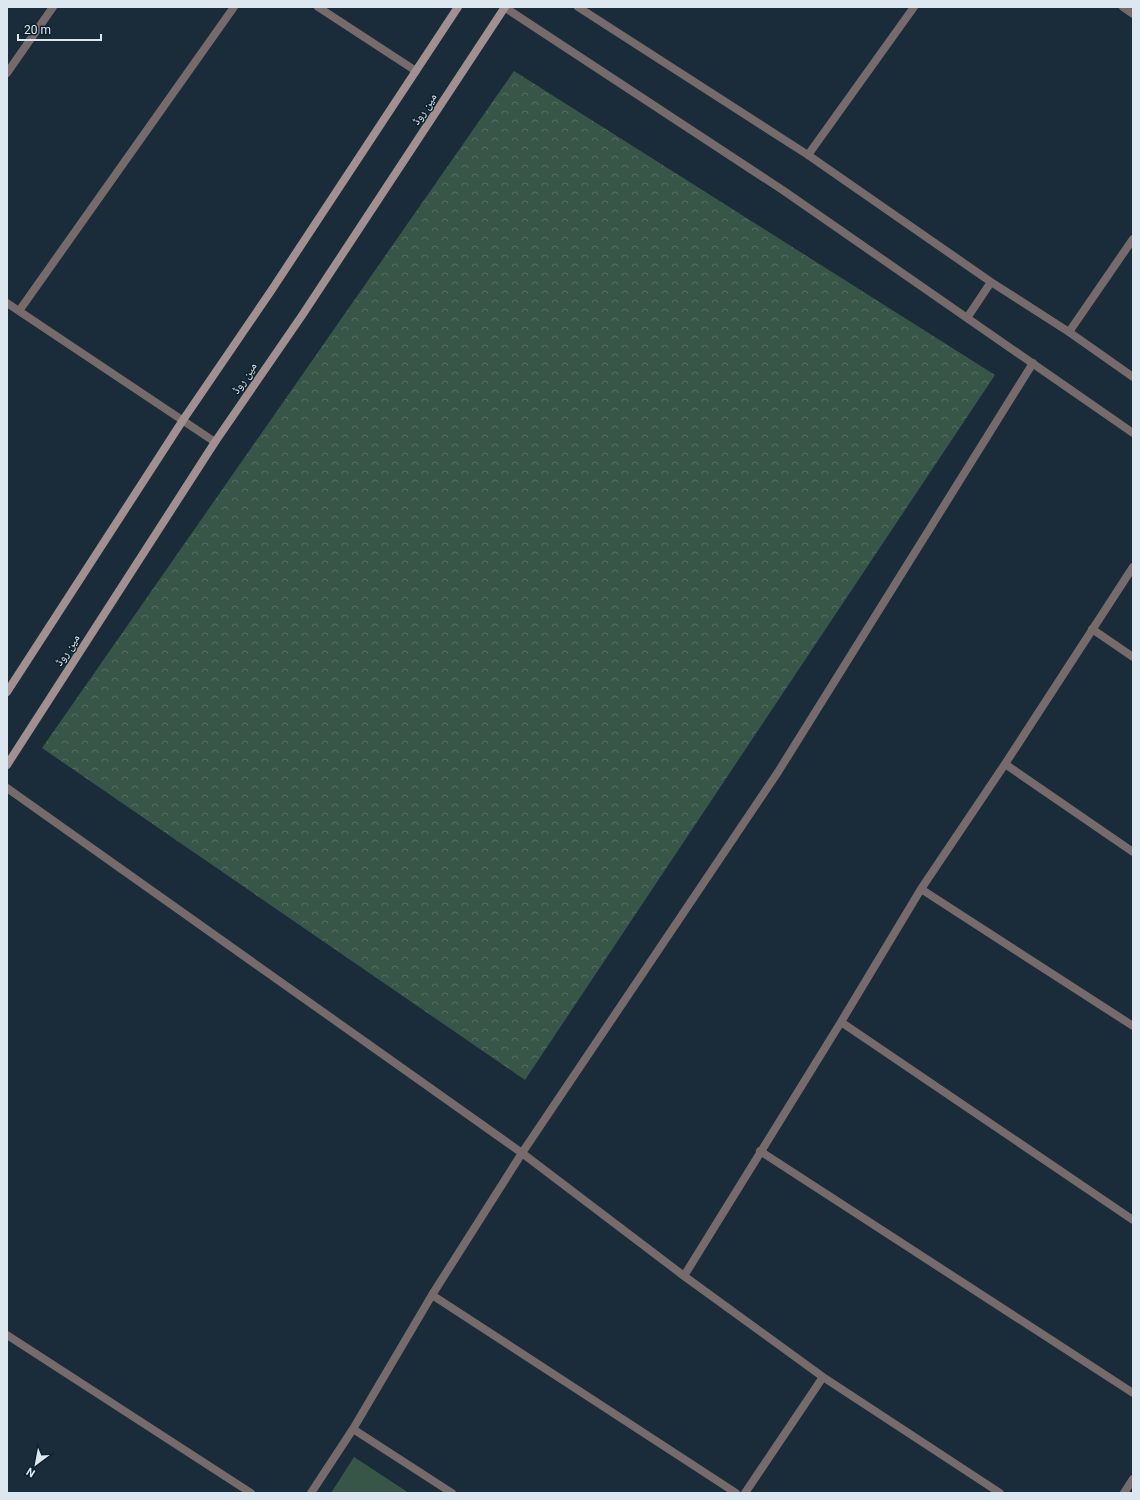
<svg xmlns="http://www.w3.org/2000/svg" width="1140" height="1500" font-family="Roboto,'Noto Naskh Arabic',sans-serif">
  <defs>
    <pattern id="park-crowns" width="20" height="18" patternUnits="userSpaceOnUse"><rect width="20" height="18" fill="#375647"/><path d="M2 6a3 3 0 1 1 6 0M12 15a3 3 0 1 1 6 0" fill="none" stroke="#536e62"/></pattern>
  </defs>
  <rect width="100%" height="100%" fill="#1a2b39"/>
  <path fill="url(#park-crowns)" d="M514,71L995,375L525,1080L42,748Z"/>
  <path fill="#375647" d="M354,1457L409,1493H331Z"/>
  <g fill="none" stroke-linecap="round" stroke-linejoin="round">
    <path stroke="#766a6b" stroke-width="8" d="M318,7L416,71
      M1123,7L1133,14
      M7,73L53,7
      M808,155L914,7
      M7,303L215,442
      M19,311L234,7
      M1069,332L1133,239
      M1092,629L1133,657
      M1005,764L1133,852
      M7,788L522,1153L684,1276L823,1377L1000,1493
      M921,889L1133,1026
      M841,1022L1133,1220
      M760,1151L1133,1393
      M684,1276L841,1022L921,889L1005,764L1133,567
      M432,1295L736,1493
      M7,1335L251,1493
      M353,1429L452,1493
      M311,1493L353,1429L432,1295L522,1153L778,772L1033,363
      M745,1493L823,1377
      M1124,1493L1133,1479"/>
    <path stroke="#766a6b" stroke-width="8" d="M504,7L784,191L1133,433
      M578,7L808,155L991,282L1069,332L1133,377
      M967,318L991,282"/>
    <path stroke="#a28f90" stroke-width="8" d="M7,692L183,420L271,291L458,7
      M7,765L215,442L303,314L505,7"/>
  </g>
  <g text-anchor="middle" stroke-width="3" stroke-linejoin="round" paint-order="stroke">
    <g font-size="12" fill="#dce7f0" stroke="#10222e">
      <text transform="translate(424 109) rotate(-57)" y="4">مین روڈ</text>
      <text transform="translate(244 378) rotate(-56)" y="4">مین روڈ</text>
      <text transform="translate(67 650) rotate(-57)" y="4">مین روڈ</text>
    </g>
  </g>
  <rect width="1140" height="1500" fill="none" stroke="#dce7f0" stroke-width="16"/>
  <g transform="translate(36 1464) rotate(212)" stroke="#10222e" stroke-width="3" paint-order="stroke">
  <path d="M0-3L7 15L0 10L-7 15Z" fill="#dce7f0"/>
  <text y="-6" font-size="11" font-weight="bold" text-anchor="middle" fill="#dce7f0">N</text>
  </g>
  <path d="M18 34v6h83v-6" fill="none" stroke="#dce7f0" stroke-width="2"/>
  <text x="24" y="34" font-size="12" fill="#dce7f0" stroke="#10222e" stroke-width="3" paint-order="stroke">20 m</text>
</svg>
